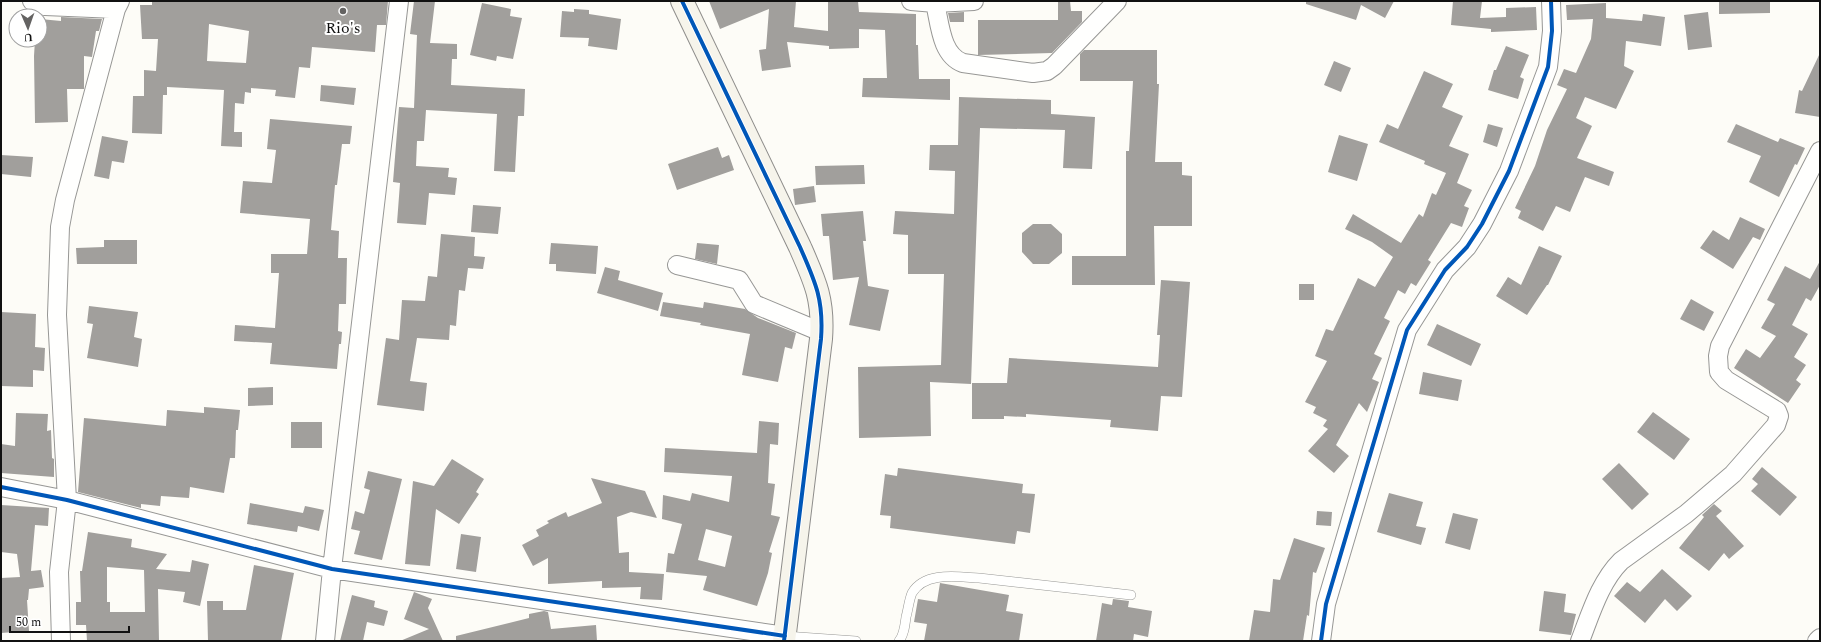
<svg xmlns="http://www.w3.org/2000/svg" width="1821" height="642" font-family="Spectral,serif">
  <rect width="100%" height="100%" fill="#fdfcf7"/>
  <path fill="#a19f9c" fill-rule="evenodd" d="M152,1H388L386,25H377L375,52L312,47L310,68L299,67L295,98L275,96L276,90L251,88V93L245,92L244,104L235,103L234,132H242V147L221,146L224,90L167,87V95H163L162,134L132,133L133,96H144V70L156,71L158,39H142L140,5H152ZM209,24L249,31L246,63L207,61Z
    M414,1H435L430,43L457,44V59H452L451,85L525,89L524,116H518L515,172L494,171L497,114L426,110L424,141H417L416,166L449,168L448,177L457,178L455,195L429,193L426,225L397,223L400,183L393,182L399,107L414,108L417,35L410,34Z
    M709,1H796L794,27L828,31V1H858L859,12L916,14V45H918L919,79H950V100L862,97L863,78H887L885,30L859,29V48L829,49V46L787,42L791,67L762,71L759,50L766,49L769,9L720,29Z
    M1058,1H1070L1071,11H1082V22L1052,53L978,55V20H1058Z
    M1306,1H1394L1385,18L1361,5L1356,20L1306,4Z
    M1453,1H1482L1480,18L1506,17V8L1536,7L1537,30L1491,32V29L1451,25Z
    M1719,1H1770V13L1719,14Z
    M482,3L511,9L510,16L522,18L513,59L497,56L496,61L470,55Z
    M1606,3V18L1642,21L1643,14L1665,17L1661,46L1626,41L1624,66L1634,71L1616,109L1585,97L1576,118L1592,126L1577,158L1614,172L1609,186L1585,177L1570,212L1556,206L1543,231L1518,218L1521,211L1515,208L1535,166L1547,130L1567,89L1557,85L1564,69L1576,73L1591,39L1593,19L1567,20L1566,5Z
    M574,9L589,10V14L621,19L617,50L588,46L589,38L560,37L562,11L574,12Z
    M964,12V22H950L948,13Z
    M1708,12L1712,47L1688,50L1684,15Z
    M61,17L102,19L99,31H96L92,57L84,56V89H67L68,122L35,123L34,56L35,40H40V19L61,21Z
    M1506,46L1529,55L1520,77L1524,79L1518,99L1488,90L1494,70H1496Z
    M1084,50H1157V84H1159L1155,162H1182V175L1192,176V226H1154L1155,285H1072V256H1126V151H1129L1133,81H1080V54Z
    M1820,53V117L1795,113L1799,90L1802,91Z
    M1334,61L1351,68L1341,92L1324,85Z
    M1424,71L1453,84L1442,107L1463,116L1449,146L1469,154L1457,183L1472,190L1464,206L1469,208L1462,227L1451,223L1428,260L1431,262L1416,286L1411,283L1405,294L1398,290L1384,318L1390,321L1374,354L1382,358L1372,379L1379,382L1367,412L1359,403L1336,445L1349,456L1334,473L1308,451L1328,429L1323,426L1327,420L1313,413L1316,407L1305,402L1327,361L1315,356L1326,329L1333,331L1358,278L1375,287L1393,257L1372,242L1345,229L1353,214L1401,243L1419,214L1423,217L1432,193L1436,195L1446,173L1424,164L1425,161L1379,142L1387,124L1398,129Z
    M321,85L356,88L354,105L320,101Z
    M959,97L1051,100V114L1095,117L1092,169L1063,168L1065,130L980,128L971,384L930,382L931,436L859,438L858,367L941,365L944,274H908V235L893,234L895,211L954,214L955,171L929,170L930,145H958Z
    M270,119L352,126L350,144H342L337,185H335L331,230L339,231L338,258H347L346,304H339L338,331L342,332L341,344H339L337,369L270,364L272,343L234,341L235,325L275,328L279,273H271V254H307L310,219L240,213L243,181L272,183L276,150L267,149Z
    M1488,124L1503,128L1497,147L1483,142Z
    M1736,124L1778,142L1780,138L1805,148L1797,165L1795,164L1779,197L1749,182L1761,156L1727,142Z
    M1339,135L1368,144L1357,181L1328,172Z
    M102,136L128,141L124,163L112,161L109,179L94,176Z
    M718,147L722,158L729,155L734,170L677,190L668,164Z
    M1,155L33,157L31,177L1,174Z
    M864,165L865,184L816,185L815,166Z
    M814,186L816,202L795,205L793,189Z
    M473,205L501,207L498,234L471,232Z
    M863,211L866,241H863L868,286L889,290L880,331L849,325L859,277L833,280L829,236H823L821,214Z
    M1740,217L1765,229L1760,240L1753,237L1733,269L1700,248L1713,230L1729,240Z
    M1033,224H1051L1062,234V253L1049,264H1033L1022,252V233Z
    M441,234L475,237L474,256L485,257L483,269L468,268L465,291L459,290L456,326L450,325L449,340L417,338L410,381L427,383L424,411L377,405L386,338L399,340L402,300L425,301L428,276L437,277Z
    M104,240H137V264H77L76,248L104,247Z
    M551,243L598,246L596,274L556,271V264H549Z
    M697,243L719,245L717,264L695,259Z
    M1539,246L1562,256L1548,285H1547L1527,315L1496,296L1508,277L1521,285Z
    M1820,261V285L1811,301L1806,298L1792,325L1808,334L1794,357L1806,365L1796,380L1801,384L1788,403L1734,368L1746,349L1760,358L1776,336L1761,328L1775,304L1767,300L1785,266L1810,279Z
    M605,267L620,271L618,280L663,293L658,311L597,293Z
    M1161,280L1190,282L1182,397L1161,396L1158,431L1110,427L1111,420L1026,414V417L1004,416V419H972V383H1007L1009,358L1158,367L1160,335H1157Z
    M1299,284H1314V300H1299Z
    M1691,299L1714,312L1704,331L1680,319Z
    M663,302L703,308L704,302L745,309L758,318L796,333L792,349L785,347L778,382L742,375L750,334L700,325L701,323L660,316Z
    M89,306L138,312L134,337L142,339L138,367L87,358L93,324L87,323Z
    M1,312L36,314L35,347L45,348L44,371L33,370V387L1,386Z
    M1437,324L1481,344L1471,366L1427,345Z
    M1423,372L1462,380L1458,401L1419,394Z
    M273,387V405L248,406V388Z
    M204,407L240,410L238,430H236L235,458H230L224,493L190,487L189,498L161,496L160,506L141,504V508L78,492L84,418L166,426L167,410L204,413Z
    M1653,412L1690,439L1674,460L1637,432Z
    M16,413L48,414L47,431L51,430L52,458L54,459V477L1,473V444L15,446Z
    M759,421L779,423L778,445L770,444L768,483L775,484L771,515L780,517L769,552L772,553L768,573L757,606L703,590L707,576L666,572L668,553L674,554L682,524L662,519L663,495L690,501L692,493L729,502L732,476L664,472L665,448L757,453ZM706,529L732,536L725,567L698,560Z
    M291,422H322V448H291Z
    M452,459L484,479L476,492L479,494L459,524L436,509L430,566L405,564L413,481L434,486Z
    M1619,463L1649,494L1632,510L1602,479Z
    M1762,467L1797,497L1780,516L1751,491L1758,484L1752,479Z
    M898,468L1023,484L1022,493L1035,494L1030,533L1017,531L1015,544L890,528L891,516L880,515L885,474L897,476Z
    M368,471L402,479L382,560L354,554L360,531L351,529L355,511L364,514L370,490L364,488Z
    M591,478L645,491L657,518L631,512L617,517L619,553L629,552V572L664,574L662,600L640,599L641,587L602,588V581L548,584V558L533,566L522,545L539,536L536,530L549,523L547,521L566,512L568,517L602,503Z
    M1389,493L1423,502L1416,526L1426,528L1421,545L1377,532Z
    M250,503L303,513L305,506L324,510L319,531L298,526L297,532L247,524Z
    M1714,504L1722,511L1716,516L1744,546L1729,559L1724,553L1709,571L1679,548L1704,517L1702,515Z
    M1,505L49,508L48,526L35,525L31,571L41,570L44,587L29,589L28,600H27L29,631L1,633V578L20,577L17,554L1,552Z
    M1317,511L1332,512L1331,526L1316,525Z
    M1453,513L1478,519L1470,550L1445,543Z
    M88,532L132,539L131,547L167,554L156,569L190,572L192,560L209,564L200,606L183,602L185,592L158,589L159,641H87L86,625H76V602H81L80,571H82ZM107,567L144,570L145,612H110V602H107Z
    M461,534L481,537L476,572L456,569Z
    M1294,538L1325,548L1316,573L1313,572L1309,616L1307,615L1303,641H1249L1254,610L1270,612L1273,579L1280,580Z
    M254,565L294,573L281,641H208L207,601H223V610H246Z
    M1662,569L1692,596L1677,611L1665,599L1645,623L1614,596L1627,582L1640,592Z
    M940,583L1009,595L1006,611L1023,614L1019,641H924L927,624L914,622L918,599L937,602Z
    M1544,591L1566,594L1564,612L1576,614L1571,635L1539,631Z
    M414,592L432,599L428,608L443,641H400L429,629L404,619Z
    M352,595L375,601L374,607L388,611L384,626L367,622L363,641H340Z
    M1113,599L1129,601L1128,607L1152,611L1148,637L1134,634L1133,641H1096L1102,603L1112,605Z
    M544,611L548,612L551,629L596,625L597,641H456V636L529,618V614Z"/>
  <g fill="none" stroke-linecap="round" stroke-linejoin="round">
    <defs>
      <path id="lane" d="M785,636L856,641
        M899,641C904,635 905,625 906,617C908,610 909,600 912,593C925,571 958,577 979,578L1131,595"/>
      <path id="street" d="M32,1L45,6L116,9
        M911,1L935,3L974,1
        M935,3C940,24 941,55 963,63L1033,73L1047,71L1054,66L1117,1
        M677,265L739,280L754,304L821,332
        M1,487L67,500L332,569L785,636
        M61,641L59,572L67,500L57,315L60,227L65,200L116,9L120,1
        M325,641L332,569L399,1
        M1321,641L1326,604L1407,330L1445,270L1467,247L1482,224L1509,171L1548,67L1552,31L1551,1
        M1580,641C1591,613 1600,582 1621,561L1686,514L1733,474L1776,425L1779,416L1777,411L1726,380L1719,372L1718,356L1720,346L1820,151
        M1817,641L1820,638"/>
      <path id="secondary" d="M682,1L800,247C815,281 824,300 821,339L784,641"/>
    </defs>
    <use href="#lane" stroke="#979795" stroke-width="10"/>
    <use href="#street" stroke="#979795" stroke-width="20"/>
    <use href="#secondary" stroke="#8e8d8b" stroke-width="24"/>
    <use href="#lane" stroke="#fffffe" stroke-width="9"/>
    <use href="#street" stroke="#fffffe" stroke-width="18"/>
    <use href="#secondary" stroke="#f6f4eb" stroke-width="22"/>
    <defs>
      <path id="cycleway" d="M682,1L800,247C815,281 824,300 821,339L784,641
        M1,487L67,500L332,569L785,636
        M1321,641L1326,604L1407,330L1445,270L1467,247L1482,224L1509,171L1548,67L1552,31L1551,1"/>
    </defs>
    <use href="#cycleway" stroke="#fff" stroke-width="6"/>
    <use href="#cycleway" stroke="#0057b8" stroke-width="4"/>
  </g>
  <circle fill="#646362" stroke="#fff" stroke-width="1.5" cx="343" cy="11" r="4"/>
  <g text-anchor="middle" stroke-width="4" stroke-linejoin="round" paint-order="stroke">
    <g font-size="16" fill="#111" stroke="#fff">
      <text x="343" y="33">Rio's</text>
    </g>
  </g>
  <rect width="1821" height="642" fill="none" stroke="#111111" stroke-width="4"/>
  <g transform="translate(28 28) rotate(178)"><circle r="19" fill="#ffffff" stroke="#a0a0a0"/>
  <path d="M0-3L7 15L0 10L-7 15Z" fill="#646362"/>
  <text y="-6" font-size="11" font-weight="bold" text-anchor="middle" fill="#111111">U</text>
  </g>
  <path d="M10 626v6h119v-6" fill="none" stroke="#111111" stroke-width="2"/>
  <text x="16" y="626" font-size="12" fill="#111111" stroke="#ffffff" stroke-width="3" paint-order="stroke">50 m</text>
</svg>
